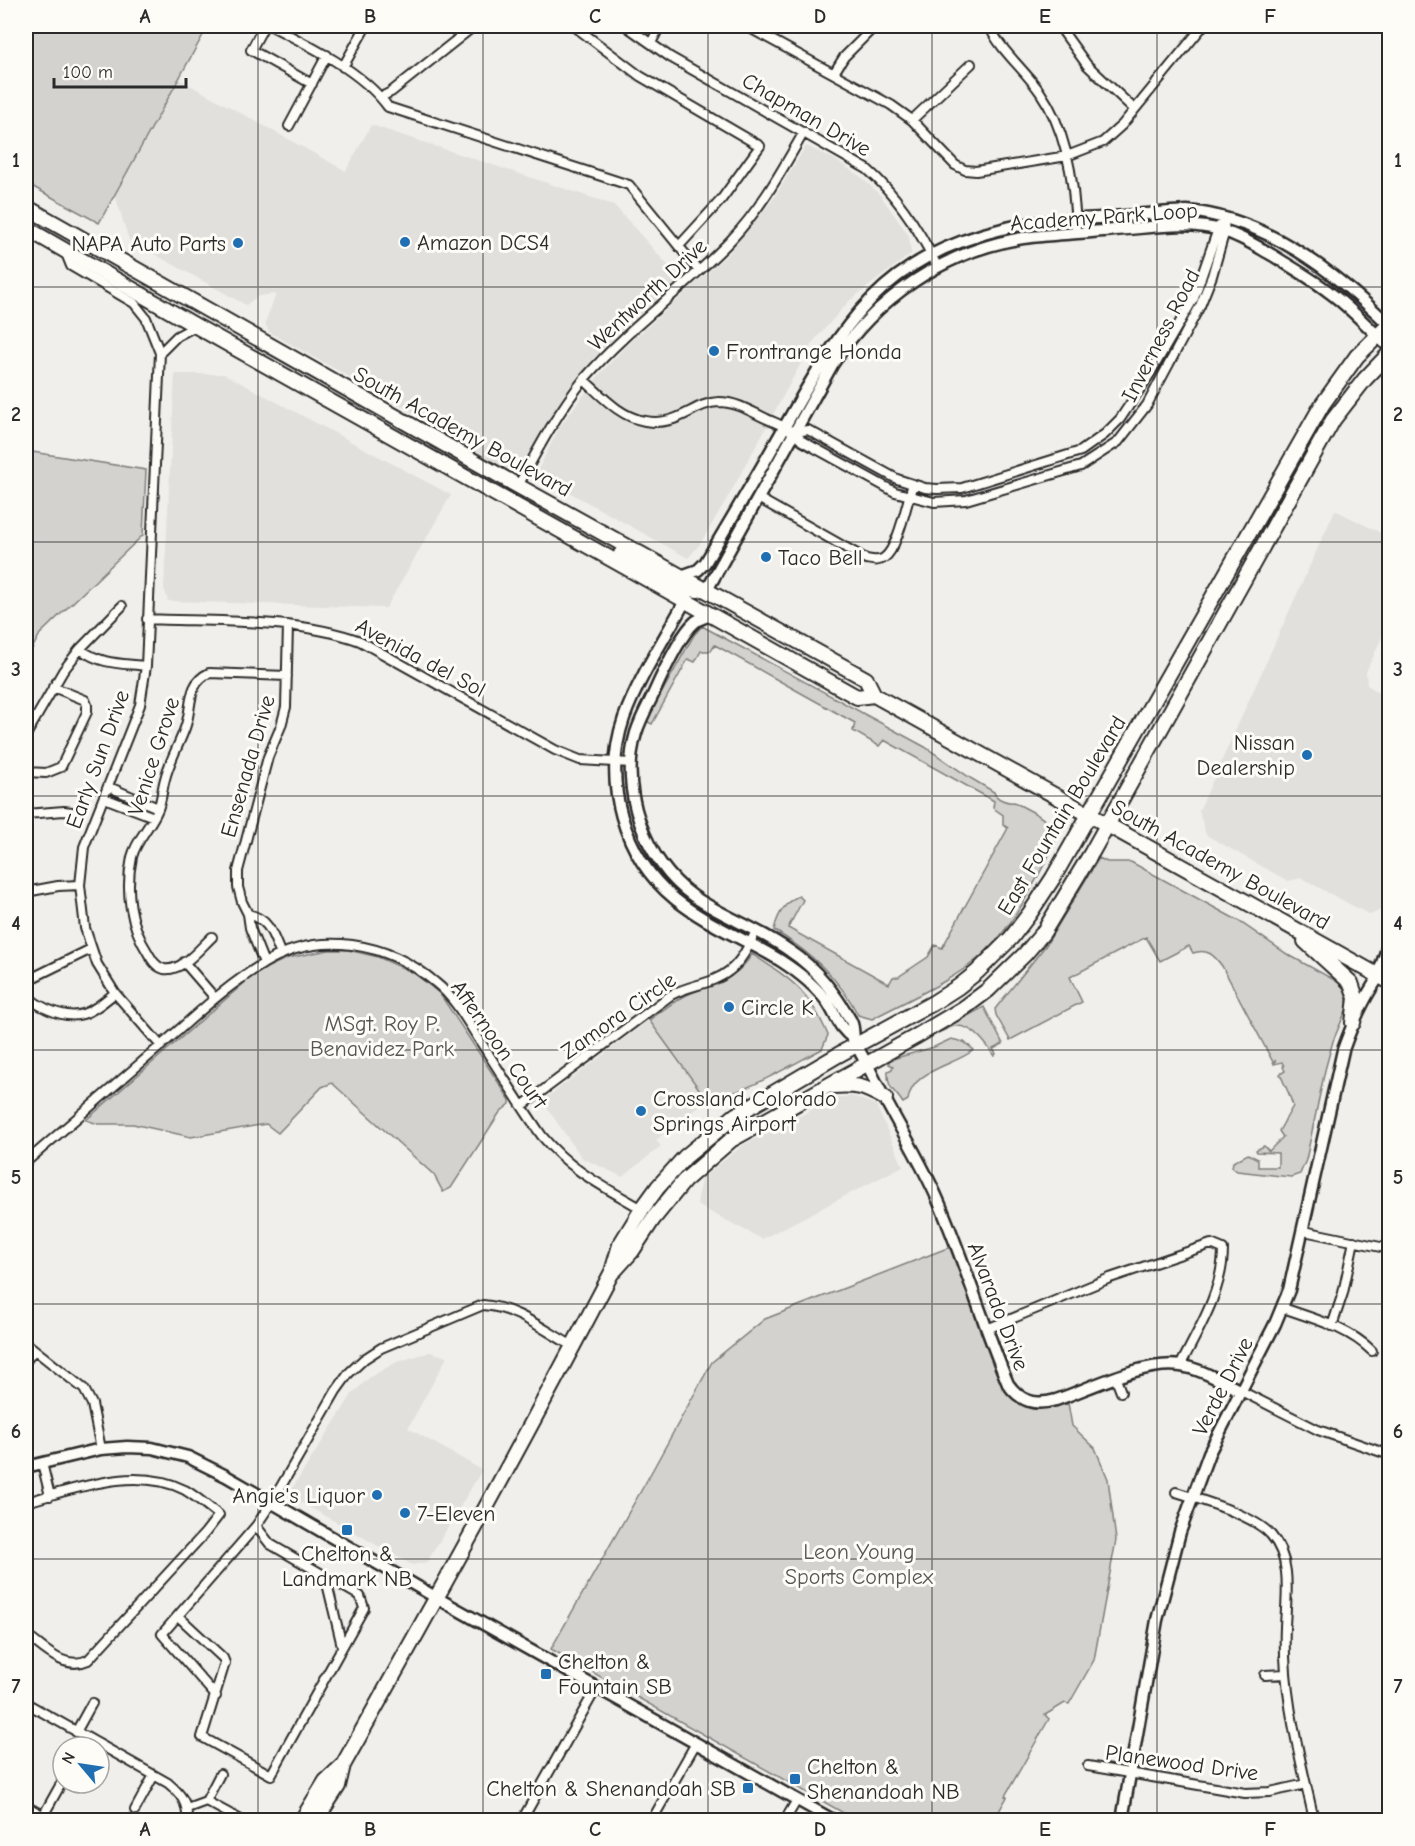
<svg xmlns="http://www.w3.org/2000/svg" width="1415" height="1846" font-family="'Comic Neue',sans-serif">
  <rect width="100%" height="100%" fill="#f0efeb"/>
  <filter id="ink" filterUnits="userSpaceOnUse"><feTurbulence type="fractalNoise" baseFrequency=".0167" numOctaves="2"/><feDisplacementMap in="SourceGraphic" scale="12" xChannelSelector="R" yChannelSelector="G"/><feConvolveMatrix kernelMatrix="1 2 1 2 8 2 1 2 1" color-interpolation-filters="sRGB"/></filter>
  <g filter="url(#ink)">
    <path fill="#e1e0dc" d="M179,79L346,171L371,125L614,205L680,279L627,325L593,359L570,387L545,425L518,472H507L471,451L419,416L269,332L265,323L276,294L258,296L246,305L129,240L115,195Z
      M806,146L834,159L861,177L881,196L909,236L911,254L849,301L812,343L732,490L700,544L688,558L536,474L560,426L599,375L626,346L728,254L772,201Z
      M175,374H224L451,495L386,608L168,601L164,588Z
      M1335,510L1389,537V622L1366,672L1367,685L1389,699V896L1381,910L1370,915L1301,878L1288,881L1206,835L1199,811Z
      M649,1020L707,1100L656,1140L661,1146L623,1177L582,1158L542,1101Z
      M852,1096L876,1105L903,1166L762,1239L697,1205L701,1179L743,1145L835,1098Z
      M430,1352L447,1357L408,1428L482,1470L427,1562L412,1565L288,1495L353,1393L370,1377L397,1362Z"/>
    <path fill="#d3d2cf" stroke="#7f7e7d" stroke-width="1.5" d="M26,26H208L99,223L26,183Z
      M26,451L146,470L143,535L40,634L26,660Z
      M702,626L925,747L972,779L994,792C996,799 1007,803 1014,802C1033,813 1056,819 1055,844C1034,883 1015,926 981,956C951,982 907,1000 872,1019L858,1015C839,977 809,952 774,930C777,916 785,901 799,896L803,900L788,928L889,984L893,977H898L928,957L935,945L942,948L1008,828L1003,825V815L993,808L994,801L884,740L879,746L853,731L855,723L715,645L711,651H701L695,662L688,659L652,724L646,721L694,635Z
      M1099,858L1107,862H1131L1237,920L1287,954L1338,982C1346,989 1348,998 1347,1008L1333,1041L1325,1070L1306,1160L1300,1174L1291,1177L1237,1171L1232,1167L1233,1162L1248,1154L1258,1159V1167H1278V1153L1257,1152L1256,1150L1264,1146L1269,1151L1283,1137L1279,1131L1293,1106L1289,1094L1280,1074L1285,1071L1283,1067L1284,1066L1282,1062L1274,1064L1275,1061L1273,1062L1222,966C1214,955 1207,948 1193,953L1189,946L1160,961L1146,937L1070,977L1082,1002L1010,1040L996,1015L995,1009L1046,945Z
      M329,950H348L378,957L414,973L440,994L510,1100V1104L500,1112L451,1188L443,1192L434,1175L332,1083L322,1087L278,1133L266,1124L191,1137L133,1124H98L86,1120L257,972L288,958Z
      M752,954C793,981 808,989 828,1035L822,1049C786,1068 748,1092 707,1100L649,1020C659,1013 670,1004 681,998C709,982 733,985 752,954Z
      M984,1007L1003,1044L993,1049L996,1054L994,1056C986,1043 973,1025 956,1026C950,1026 943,1032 938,1032Z
      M951,1039L964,1042L974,1050C953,1066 912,1070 908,1100L903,1103C894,1089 887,1089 888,1071L892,1069L893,1066L889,1064V1060L934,1047Z
      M950,1247L1003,1388C1020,1411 1042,1412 1068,1403L1072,1426L1095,1448L1108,1479L1116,1540L1094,1660L1069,1704L1065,1703L1045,1715L1049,1719L1005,1796L1007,1797L994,1820H856L551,1649L646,1482L712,1362L765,1319Z"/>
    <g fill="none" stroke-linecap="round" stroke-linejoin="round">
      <defs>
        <path id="street" d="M264,26L251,50L312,84
          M271,26C309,45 363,72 388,107L629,185L699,271
          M574,26L640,76L760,146L721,200L679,246
          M626,26L670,57L867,169C898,196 919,229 937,266
          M746,26L891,105L912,120L955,165L965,170L976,171L1067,156L1103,142L1122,125L1203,26
          M989,26C1001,51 1024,69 1040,92C1068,132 1075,186 1076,234
          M1059,26L1087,65L1134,109
          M651,43L660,26
          M343,67L366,26
          M834,73L844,57L875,26
          M381,97L391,92L474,26
          M912,120L971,64
          M289,126L327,55
          M65,251L71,266L134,303L146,318L160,353L146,666L140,705L84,847L80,885L85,928L97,964L115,993L161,1046
          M160,353L177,336L196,326
          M584,380C602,396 620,417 645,421C680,427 692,403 719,402C737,402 752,412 767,419C780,425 793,429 802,441L895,492L934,502L966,500L1081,466L1118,442L1147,405L1200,306L1212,276L1222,241L1225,231L1223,217
          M795,432L808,430L897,479L925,488L937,489L962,488L1081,451L1105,434L1120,419L1148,377L1194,298L1219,226
          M518,486C538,449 558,411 585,378C629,327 684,289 730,241C761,209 782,170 804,132
          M758,498L866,559C872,560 878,562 884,558C898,549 907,501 913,484
          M147,619C214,622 297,618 360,641L555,750L580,760L631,763
          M80,649C102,665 120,663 146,666
          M26,735L63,671L80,649L122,606
          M26,772L46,773L61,767L87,712V705L85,700L53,687
          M109,787L158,808
          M104,798L154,817
          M26,814L64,811L72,812
          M26,892L58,886L80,885
          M248,914C270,919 273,936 281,955
          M212,937C200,948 182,972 164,969C156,967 152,960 148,953C130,925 125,890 132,857C136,840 151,826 158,809C162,799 162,789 165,779C169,762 179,745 185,728C193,707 186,684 209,673L287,676
          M184,962L215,998
          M264,963L250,928L248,914L242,902L238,887V871L268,757L281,726L286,707L288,625
          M26,981L91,949
          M26,992C31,1001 37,1004 47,1009C79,1023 90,1013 115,993
          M522,1106L671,995C689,985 713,984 729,971C742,961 749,945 756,931
          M26,1162C69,1125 113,1087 157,1049C191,1020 224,987 263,964C318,929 388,942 436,983C456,999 468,1023 482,1044C502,1075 521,1106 542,1136C572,1172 603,1186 642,1209
          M1304,1231L1390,1249
          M1283,1308C1314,1319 1348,1327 1372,1351
          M1332,1326L1343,1293L1354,1241
          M987,1329L1110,1278L1211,1244L1223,1249C1223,1290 1199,1329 1180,1366
          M26,1343L84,1389L92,1404L101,1449
          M26,1361L34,1350
          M1116,1379L1121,1392
          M1241,1391L1318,1430L1390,1455
          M42,1463L50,1496
          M1176,1492C1201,1500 1254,1515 1271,1535C1293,1560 1286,1597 1285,1627C1282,1694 1300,1756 1314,1820
          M26,1502C75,1489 135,1465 185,1490C197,1497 208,1507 219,1515L205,1533L88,1660C64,1671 44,1648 26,1635
          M325,1575L342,1646
          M178,1616L223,1658L225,1663L202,1737L271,1775L364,1608L360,1596L270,1544L256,1526
          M1265,1675L1286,1674
          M216,1696L162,1634L256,1526L272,1502L336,1391L349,1373L364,1359L381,1348L483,1305C516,1307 545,1331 573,1346
          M26,1703L168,1783C181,1794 188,1803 187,1820
          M76,1732L92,1703
          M1088,1766L1245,1793L1270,1792L1306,1784
          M206,1801L241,1820
          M26,1806L51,1820
          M187,1808L206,1801L220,1774
          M135,1810L154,1775
          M43,1816L62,1782
          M27,1820L33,1810
          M522,1820L597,1687
          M652,1820L696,1743
          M785,1820L797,1800"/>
        <path id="secondary" d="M681,576L698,570L705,563C732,518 759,472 785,426C843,323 883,257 1006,228C1031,222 1057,221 1083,219C1117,217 1152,213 1187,211C1266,218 1335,272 1390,326
          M707,590L832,365C875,298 944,251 1023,238C1053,234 1084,233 1114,230C1150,228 1188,220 1223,231C1241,236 1256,246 1272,255C1291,267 1311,278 1329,292C1351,308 1370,329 1390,348
          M685,601C665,638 638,679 624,718C602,782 623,856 675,899C707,925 746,939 781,961C798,972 816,986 828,1003C838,1019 838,1027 854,1039
          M712,615C706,617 700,618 695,622C681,634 661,677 653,695C647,707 640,720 636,733C619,790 645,862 693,896C723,917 760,929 790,951C817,969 835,993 851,1021C854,1027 853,1032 854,1039C858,1050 866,1062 871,1072C892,1116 919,1156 938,1200C964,1260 983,1324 1008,1384C1021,1402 1035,1406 1056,1400C1091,1388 1145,1360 1181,1366C1202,1369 1222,1382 1241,1391
          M1379,972L1390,940
          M26,1467L101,1449L127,1447L152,1448L188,1457L226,1476L437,1598L833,1820
          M1122,1820L1157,1620L1180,1532L1209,1453L1275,1324L1289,1290L1343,1050C1354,1019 1368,987 1390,963"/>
        <path id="highway" d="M26,207L518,486L866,679L874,695
          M26,228L196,326L857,697L874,695L1390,982
          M621,554L680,587L698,590
          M1305,941L1351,983L1356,998L1353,1023
          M832,1086C856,1084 863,1086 885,1098
          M614,1271L632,1251L653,1219L684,1181L731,1140L915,1037L964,1008L988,990L1025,954L1043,933L1092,852L1333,420L1365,379L1390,353
          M302,1820L326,1781L343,1765C435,1602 525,1438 612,1272L620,1245L642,1209L658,1187L685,1157L736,1115L838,1055L933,1003L958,987L977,972L1011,938L1030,913L1053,878L1322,405L1357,356L1390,324
          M316,1820L338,1786L343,1765"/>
      </defs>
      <use href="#street" stroke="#2b2b2b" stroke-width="12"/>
      <use href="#secondary" stroke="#2b2b2b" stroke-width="15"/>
      <use href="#highway" stroke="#2b2b2b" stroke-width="18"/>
      <use href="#street" stroke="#fdfcf7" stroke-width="8"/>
      <use href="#secondary" stroke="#fdfcf7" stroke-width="10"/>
      <use href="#highway" stroke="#fdfcf7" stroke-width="14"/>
    </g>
  </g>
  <path fill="none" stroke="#2b2b2b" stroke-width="1.5" stroke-opacity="0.55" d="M258,26V1820M483,26V1820M708,26V1820M932,26V1820M1157,26V1820M26,287H1390M26,542H1390M26,796H1390M26,1050H1390M26,1304H1390M26,1559H1390"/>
  <g fill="#1f6fb2" stroke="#fdfcf7" stroke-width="2">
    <circle cx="405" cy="242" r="6"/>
    <circle cx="238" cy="243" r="6"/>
    <circle cx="714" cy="351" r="6"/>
    <circle cx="766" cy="557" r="6"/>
    <circle cx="1307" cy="755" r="6"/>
    <circle cx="729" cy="1007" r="6"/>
    <circle cx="641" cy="1111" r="6"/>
    <circle cx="377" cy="1495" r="6"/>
    <circle cx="405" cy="1513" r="6"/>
    <rect x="341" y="1524" width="12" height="12" rx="3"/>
    <rect x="540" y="1668" width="12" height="12" rx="3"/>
    <rect x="789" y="1773" width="12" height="12" rx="3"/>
    <rect x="742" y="1782" width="12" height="12" rx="3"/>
  </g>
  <g text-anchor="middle" stroke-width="6" stroke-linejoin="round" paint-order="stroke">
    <g font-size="22" fill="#2b2b2b" stroke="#fdfcf7">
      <text transform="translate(807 114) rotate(30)" y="8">Chapman Drive</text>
      <text transform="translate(1104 216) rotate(-4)" y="8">Academy Park Loop</text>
      <text transform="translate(647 294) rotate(-43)" y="8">Wentworth Drive</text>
      <text transform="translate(1160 335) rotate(-63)" y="8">Inverness Road</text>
      <text transform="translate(463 431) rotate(29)" y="8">South Academy Boulevard</text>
      <text transform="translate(421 657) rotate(28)" y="8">Avenida del Sol</text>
      <text transform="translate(153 756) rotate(-72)" y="8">Venice Grove</text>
      <text transform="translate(97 759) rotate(-70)" y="8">Early Sun Drive</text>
      <text transform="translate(247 766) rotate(-74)" y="8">Ensenada Drive</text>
      <text transform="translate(1061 815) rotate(-59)" y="8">East Fountain Boulevard</text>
      <text transform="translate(1221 864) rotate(29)" y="8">South Academy Boulevard</text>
      <text transform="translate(618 1015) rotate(-35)" y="8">Zamora Circle</text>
      <text transform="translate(500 1044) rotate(55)" y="8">Afternoon Court</text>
      <text transform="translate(999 1306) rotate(69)" y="8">Alvarado Drive</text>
      <text transform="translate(1222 1386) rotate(-63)" y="8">Verde Drive</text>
      <text transform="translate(1182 1762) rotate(8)" y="8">Planewood Drive</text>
    </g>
    <g font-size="22" fill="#2b2b2b" stroke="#fdfcf7" text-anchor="start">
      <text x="417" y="250">Amazon DCS4</text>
      <text x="226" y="251" text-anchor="end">NAPA Auto Parts</text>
      <text x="726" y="359">Frontrange Honda</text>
      <text x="778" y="565">Taco Bell</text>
      <text x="1295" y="750" text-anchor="end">Nissan<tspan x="1295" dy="25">Dealership</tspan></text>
      <text x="741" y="1015">Circle K</text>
      <text x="653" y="1106">Crossland Colorado<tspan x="653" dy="25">Springs Airport</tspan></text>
      <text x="365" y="1503" text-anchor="end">Angie's Liquor</text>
      <text x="417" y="1521">7-Eleven</text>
      <text x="347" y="1561" text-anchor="middle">Chelton &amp;<tspan x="347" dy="25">Landmark NB</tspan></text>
      <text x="558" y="1669">Chelton &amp;<tspan x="558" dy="25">Fountain SB</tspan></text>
      <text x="807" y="1774">Chelton &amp;<tspan x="807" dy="25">Shenandoah NB</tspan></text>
      <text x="736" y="1796" text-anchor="end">Chelton &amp; Shenandoah SB</text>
    </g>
    <g font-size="22" fill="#555554" stroke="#fdfcf7">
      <text x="382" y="1031">MSgt. Roy P.<tspan x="382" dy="25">Benavidez Park</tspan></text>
      <text x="859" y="1559">Leon Young<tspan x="859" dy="25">Sports Complex</tspan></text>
    </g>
  </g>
  <rect width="1415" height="1846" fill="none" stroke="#fdfcf7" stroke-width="66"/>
  <g transform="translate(81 1765) rotate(299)"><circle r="28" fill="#fdfcf7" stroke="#a9a8a5" stroke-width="1.5"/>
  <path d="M0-4.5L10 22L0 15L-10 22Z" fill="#1f6fb2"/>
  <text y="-9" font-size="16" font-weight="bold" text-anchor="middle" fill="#2b2b2b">N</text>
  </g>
  <path d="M54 78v9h132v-9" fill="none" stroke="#2b2b2b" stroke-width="3"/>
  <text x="63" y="78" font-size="18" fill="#2b2b2b" stroke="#fdfcf7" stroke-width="4.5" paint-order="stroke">100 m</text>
  <rect x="33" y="33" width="1349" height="1780" fill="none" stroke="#2b2b2b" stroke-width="2"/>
  <g font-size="20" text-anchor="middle" font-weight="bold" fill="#2b2b2b">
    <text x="145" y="23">A</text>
    <text x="370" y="23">B</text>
    <text x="595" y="23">C</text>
    <text x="820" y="23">D</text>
    <text x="1045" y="23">E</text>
    <text x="1270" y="23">F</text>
    <text x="16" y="167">1</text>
    <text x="1398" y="167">1</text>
    <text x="16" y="421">2</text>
    <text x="1398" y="421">2</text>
    <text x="16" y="676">3</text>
    <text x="1398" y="676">3</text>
    <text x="16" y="930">4</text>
    <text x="1398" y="930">4</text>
    <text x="16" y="1184">5</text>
    <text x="1398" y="1184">5</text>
    <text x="16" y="1438">6</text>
    <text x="1398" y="1438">6</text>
    <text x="16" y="1693">7</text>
    <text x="1398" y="1693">7</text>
    <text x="145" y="1836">A</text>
    <text x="370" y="1836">B</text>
    <text x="595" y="1836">C</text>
    <text x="820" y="1836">D</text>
    <text x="1045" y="1836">E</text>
    <text x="1270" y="1836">F</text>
  </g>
</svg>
